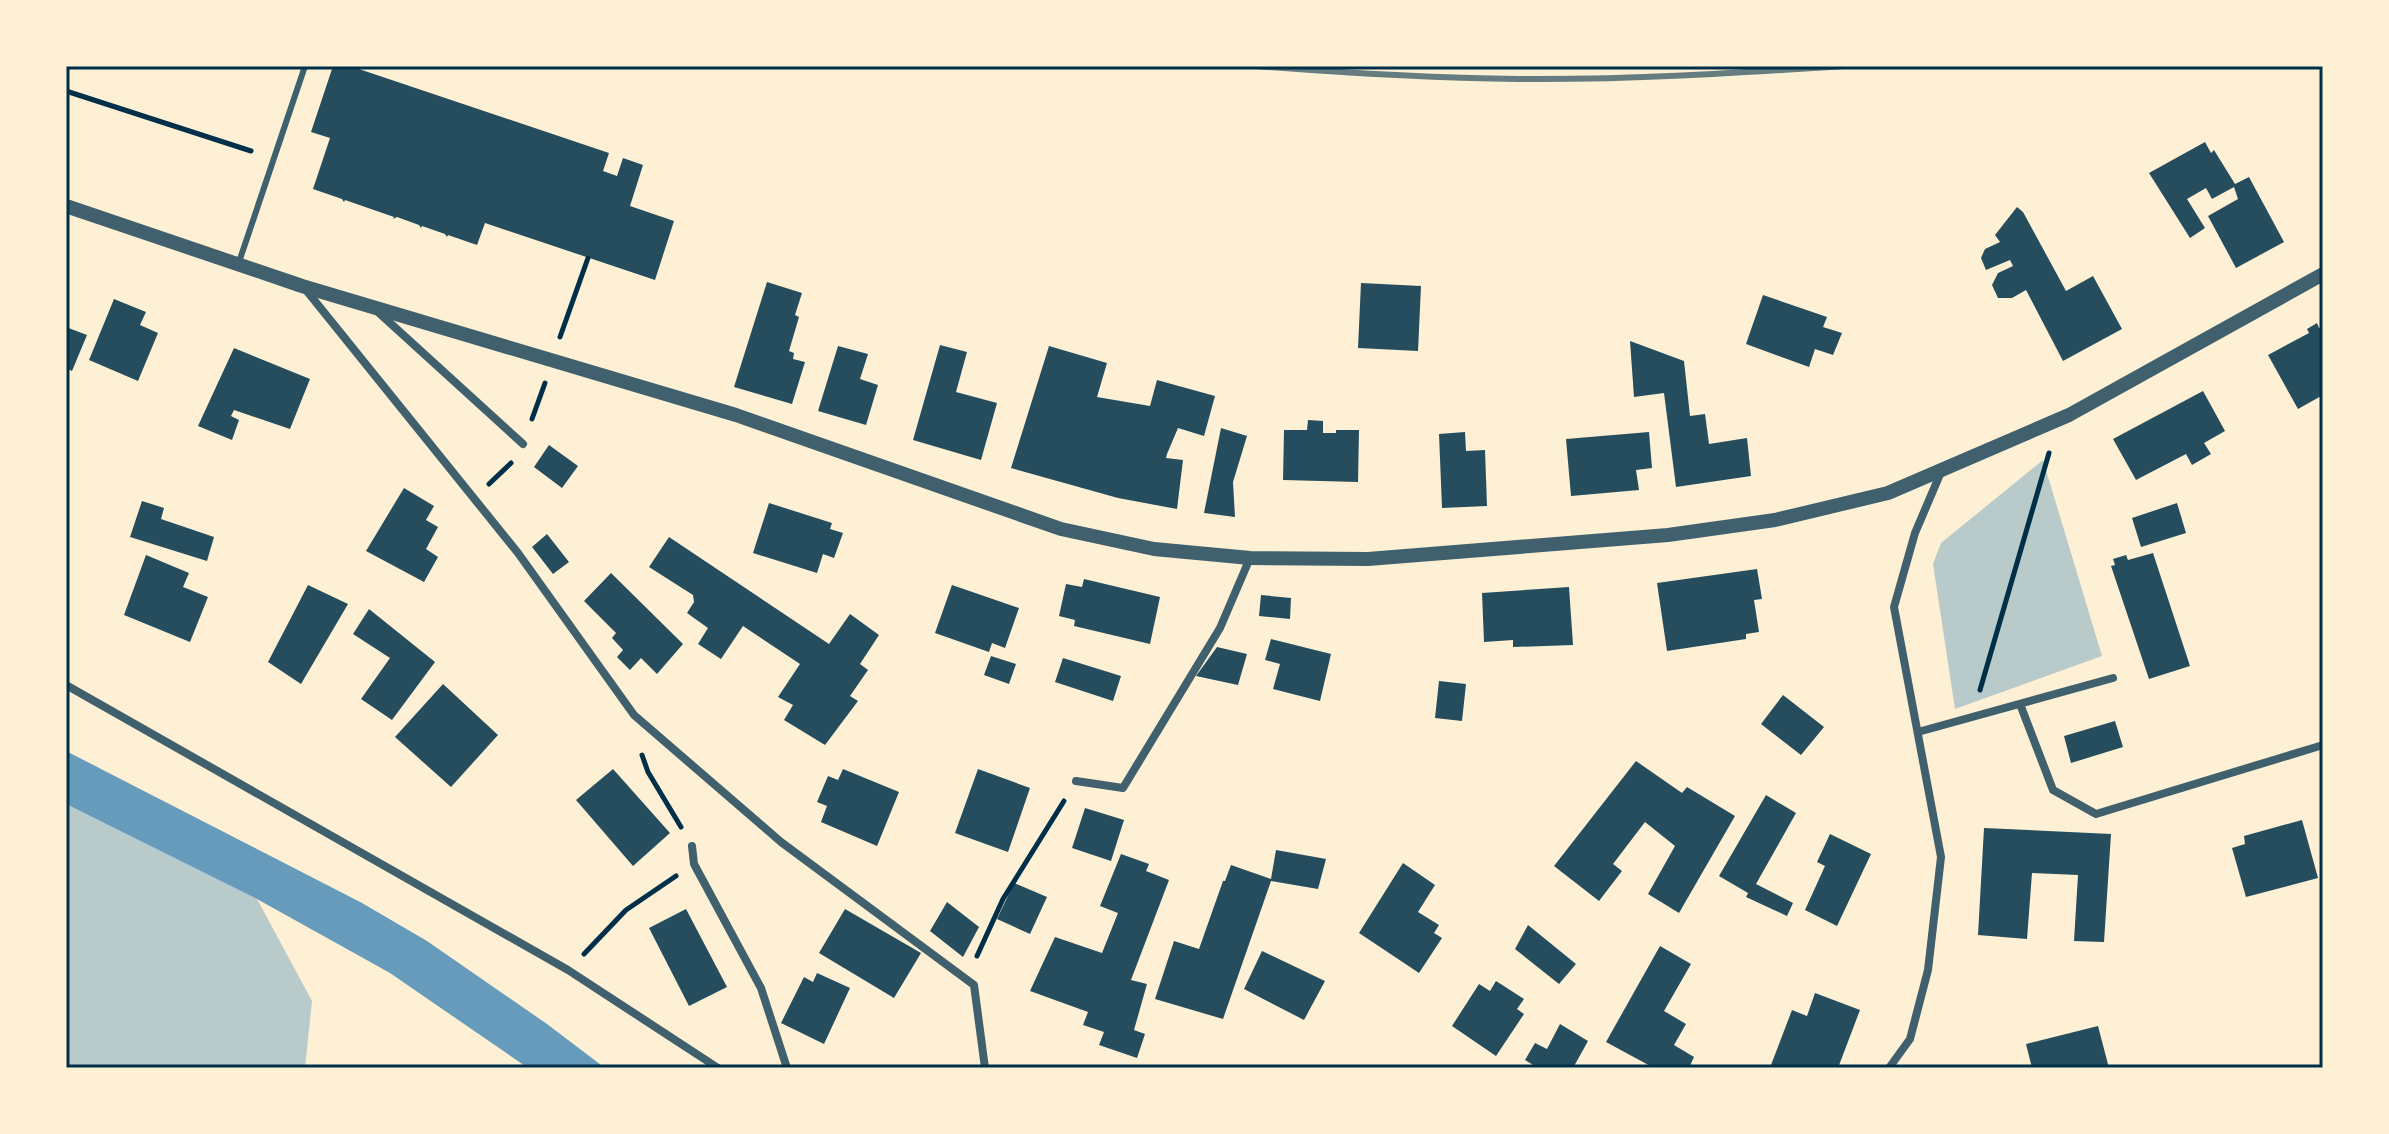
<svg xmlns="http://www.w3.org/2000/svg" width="2389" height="1134" font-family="Overpass,sans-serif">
  <rect width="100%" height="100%" fill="#fdf0d5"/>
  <path fill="#b9caca" d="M2043,460L2102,656L1955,709L1933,564L1941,543Z
    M66,804L257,899L312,1001L305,1068H66Z"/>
  <path fill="#669bbc" d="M66,751L362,903L427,941L547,1024L605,1068H528L390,973L257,899L66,804Z"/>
  <path fill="#264d5e" d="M333,66H350L609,153L603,171L617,176L623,158L643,165L630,206L674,221L655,280L485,223L477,245L448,235L447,237L445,234L422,226L421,228L419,225L397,217L393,219L394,217L345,200L344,202L342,199L313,189L330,138L311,132Z
    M2205,142L2211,153L2214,150L2235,184L2249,177L2284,242L2236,268L2208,216L2238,199L2234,187L2212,199L2206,188L2187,199L2205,228L2190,238L2149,173Z
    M2017,207L2023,212L2066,291L2093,276L2122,329L2063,361L2026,290L2012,298H1998L1992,285L1998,273L2013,266L2010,260L1986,270L1981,258L1985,249L2000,242L1995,235Z
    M767,282L802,293L795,315L799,317L789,351L794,353L793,359L805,362L792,404L734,387Z
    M1361,283L1421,286L1418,351L1358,348Z
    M1763,295L1827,317L1823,327L1842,333L1833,355L1815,349L1809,367L1746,344Z
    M114,299L146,312L140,325L158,333L138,381L89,360Z
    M2317,323L2319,328L2323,326V395L2298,409L2268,355L2309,333L2307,329Z
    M66,327L87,335L72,371L66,368Z
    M1630,341L1684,361L1690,416L1705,414L1709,444L1747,438L1751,476L1676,487L1664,393L1634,397Z
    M940,345L967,352L956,392L997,403L981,460L913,440Z
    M838,346L868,354L860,379L878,385L866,425L818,411Z
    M1049,346L1107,363L1097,397L1150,406L1157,380L1215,396L1204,436L1178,428L1167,454L1166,458L1183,460L1177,509L1118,498L1011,468Z
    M234,348L310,379L290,429L234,410L231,416L239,420L232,440L198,426Z
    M2203,391L2225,431L2204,443L2211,454L2192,465L2186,454L2136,480L2113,439Z
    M1308,420L1323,421V433H1336V430H1359L1358,482L1283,480L1284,430H1307Z
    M1221,428L1247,436L1233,482L1235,517L1204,513Z
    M1465,432L1466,451L1485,450L1487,506L1442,508L1439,434Z
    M1649,432L1652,468L1636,470L1639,490L1571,496L1566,439Z
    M549,445L578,466L562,488L534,467Z
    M404,488L434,506L426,520L438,527L426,549L438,557L424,582L366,551Z
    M142,501L164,508L161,519L214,537L207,561L130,537Z
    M769,503L832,523L830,529L843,533L834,558L823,554L817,573L753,553Z
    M2177,503L2186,533L2141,547L2132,518Z
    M547,534L569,562L553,574L532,547Z
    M669,537L829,644L850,614L879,635L860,664L868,670L850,696L858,701L825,745L784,720L793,705L778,697L800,664L743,626L721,659L698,644L708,628L687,613L694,602L693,595L649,567Z
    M2153,553L2190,666L2149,679L2111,566L2115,565L2113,559L2126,555L2128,560Z
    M146,555L189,573L183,587L208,597L190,642L124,615Z
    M1757,569L1762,599L1754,600L1759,632L1746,634V639L1667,651L1657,583Z
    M611,573L683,644L657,674L641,658L630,670L617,657L623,650L612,638L616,633L584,601Z
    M1084,579L1160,597L1150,644L1074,626L1075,620L1059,616L1066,584L1082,587Z
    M308,585L348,604L301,684L268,662Z
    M952,585L1019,608L1005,648L992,643L989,652L935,633Z
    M1569,587L1573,645L1513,647V640L1484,642L1482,593Z
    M1261,595L1291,598L1290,619L1259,616Z
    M369,609L435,662L392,720L361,699L390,658L353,634Z
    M1271,639L1331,654L1320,701L1273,689L1280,664L1265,660Z
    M1217,647L1247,654L1238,685L1196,676Z
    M991,656L1016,664L1009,684L984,675Z
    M1063,658L1121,676L1113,701L1055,682Z
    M1439,681L1466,684L1462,721L1435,718Z
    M443,684L498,735L451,787L395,737Z
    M1783,695L1824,727L1801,755L1761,724Z
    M2115,721L2123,747L2071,763L2064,736Z
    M1636,761L1682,793L1687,787L1735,816L1679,913L1648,894L1675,846L1645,822L1613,864L1622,871L1599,901L1554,866Z
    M613,769L670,833L633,866L576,800Z
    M843,769L899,792L877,846L821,822L827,806L817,802L828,776L838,780Z
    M978,769L1030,788L1008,852L955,833Z
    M1766,795L1796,813L1756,884L1793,903L1787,916L1746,897L1748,893L1719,876Z
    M1085,808L1124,820L1111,861L1072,848Z
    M2302,820L2318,878L2246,897L2232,848L2245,844L2244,836Z
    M1984,828L2111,834L2104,942L2074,941L2078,875L2032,873L2027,939L1978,935Z
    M1830,834L1871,854L1837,926L1805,910L1825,866L1817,862Z
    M1276,850L1326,859L1318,889L1271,881L1223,1019L1155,999L1174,941L1199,949L1223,881H1225L1231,865L1271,879Z
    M1121,854L1149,864L1146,871L1169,880L1131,980L1147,984L1134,1030L1145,1034L1137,1058L1099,1045L1104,1032L1083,1025L1088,1012L1030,991L1055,937L1102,953L1118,913L1100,906Z
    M1403,863L1435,885L1418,912L1439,925L1434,933L1442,938L1419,973L1359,933Z
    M1014,883L1047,897L1030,934L997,919Z
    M947,902L979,927L963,957L930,931Z
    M686,909L727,987L689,1006L649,928Z
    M845,909L921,953L894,998L819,953Z
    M1528,925L1576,964L1559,984L1515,949Z
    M1660,946L1691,964L1664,1011L1686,1024L1674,1045L1694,1057L1689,1068H1654L1606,1042Z
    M1262,951L1325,981L1304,1020L1244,989Z
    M817,973L850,988L824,1044L781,1023L804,977L813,982Z
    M1496,981L1524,999L1517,1009L1524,1014L1496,1056L1452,1026L1479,984L1490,991Z
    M1815,993L1860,1010L1838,1068H1778L1771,1065L1792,1010L1807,1016Z
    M1560,1024L1588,1041L1573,1068H1538L1525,1060L1535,1043L1547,1049Z
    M2098,1026L2109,1068H2032L2026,1044Z"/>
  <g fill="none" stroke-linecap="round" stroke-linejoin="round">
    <path stroke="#003049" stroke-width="5" d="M66,91L251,151
      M560,337L588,258
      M532,419L545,383
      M489,484L511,463
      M1980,690L2049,453
      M642,755L648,772L681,827
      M584,954L626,910L676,876
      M977,956L1003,899L1064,801"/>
    <path stroke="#3f606c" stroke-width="6" d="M238,265L305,66"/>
    <path stroke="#3f606c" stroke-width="8" d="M306,290L518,553L634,715L781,842L974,985L985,1068
      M378,312L523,444
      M66,685L568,970L718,1068
      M2020,704L2053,790L2096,814L2323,745
      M1918,732L2113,678
      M1076,781L1123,788L1220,628L1250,558
      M692,846L694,864L761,988L787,1068
      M1889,1068L1910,1039L1928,970L1941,857L1894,607L1915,533L1941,472"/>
    <path stroke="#3f606c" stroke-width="14" d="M66,206L302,286L736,415L1061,529L1154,549L1250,558L1368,559L1668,535L1775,520L1888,493L2069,415L2323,274"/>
    <path stroke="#657d81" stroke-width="6" d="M1256,66C1344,73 1431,78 1519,79C1628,80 1736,73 1844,66"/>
  </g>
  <rect width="2389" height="1134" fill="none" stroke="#fdf0d5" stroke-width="136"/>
  <rect x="68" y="68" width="2253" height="998" fill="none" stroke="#003049" stroke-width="3"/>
</svg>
